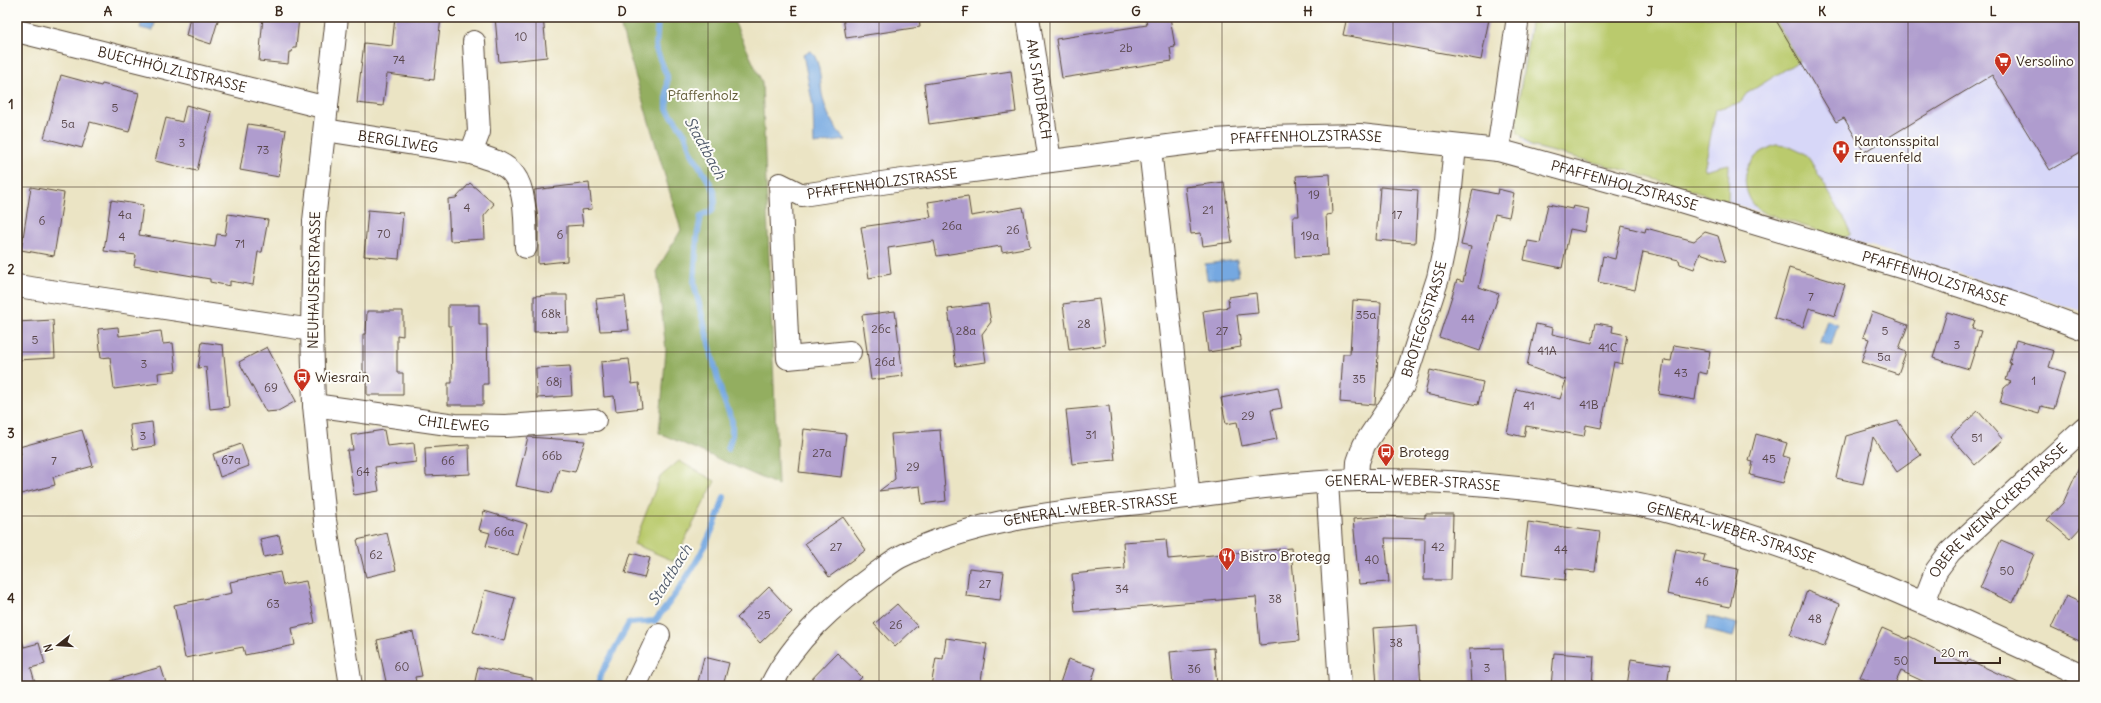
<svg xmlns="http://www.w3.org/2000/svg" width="2101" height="703" font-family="Delius,sans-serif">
  <rect width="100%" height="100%" fill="#fdfcf7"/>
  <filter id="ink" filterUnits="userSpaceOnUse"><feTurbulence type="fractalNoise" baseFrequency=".025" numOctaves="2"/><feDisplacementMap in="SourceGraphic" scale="8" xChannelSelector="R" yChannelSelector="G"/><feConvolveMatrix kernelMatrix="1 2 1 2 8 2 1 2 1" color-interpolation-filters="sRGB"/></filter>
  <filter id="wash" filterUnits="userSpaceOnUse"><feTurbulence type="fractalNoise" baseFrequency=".012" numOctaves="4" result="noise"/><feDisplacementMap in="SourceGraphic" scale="16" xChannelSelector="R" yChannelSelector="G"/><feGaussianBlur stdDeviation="0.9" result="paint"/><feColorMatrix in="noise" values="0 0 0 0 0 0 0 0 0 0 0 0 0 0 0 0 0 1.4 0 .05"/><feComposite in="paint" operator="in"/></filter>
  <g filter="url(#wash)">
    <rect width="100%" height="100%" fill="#ebe4c4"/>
    <path fill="#d7d7f8" d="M1530,17H2084V312L1627,171L1530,147L1523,141L1518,133L1515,117Z"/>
    <path fill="#baca6d" stroke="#7a7a46" d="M1532,17H1773L1799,61L1746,94L1740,103L1716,109L1704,170L1729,164L1728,202L1628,171L1531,146L1518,133L1516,117Z
      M1776,145L1788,146L1805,154L1810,160L1849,227L1850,235L1844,238C1824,232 1804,226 1785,220C1778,217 1770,216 1764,213C1750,206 1743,188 1746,173C1750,158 1762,150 1776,145Z
      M679,461L715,481L674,561L634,544L660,477Z"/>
    <path fill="#93ae60" stroke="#676c3f" d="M618,17H732L762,82L778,485L659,433L666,350L657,270L681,230Z"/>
    <path fill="#75a8e1" stroke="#586980" d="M143,17H156L153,31L140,28Z
      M811,51C821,62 820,80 822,94C826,113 833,127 846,140L814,144L813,106L803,54Z
      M1237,260L1239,276L1207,280L1205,264Z
      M1827,320L1838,324L1831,346L1820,342Z
      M1708,616L1737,624L1733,637L1705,630Z"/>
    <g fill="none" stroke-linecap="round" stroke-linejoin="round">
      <path stroke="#75a8e1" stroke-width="6" d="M658,17L656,49L667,76V109L685,134L691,152L714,190L715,202L712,211L701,216L697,237L694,284L722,395L732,421V435L728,449
        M598,686L600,676L629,623L655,621C685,584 711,544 724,497"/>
    </g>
    <g id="blocks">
      <path fill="#af9cce" d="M190,17H219L211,44L186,36Z
        M263,17H299L296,48H293L292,52H289L288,64L259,61Z
        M395,17H441L434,80L387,74L383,106L357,103L364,43L392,46Z
        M495,17H543L547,57L499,62Z
        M843,17H919L920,27L846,38Z
        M1145,17H1170L1175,47L1170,48L1172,61L1062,78L1056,39L1147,25Z
        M1347,17H1477L1489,19L1481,60L1343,35Z
        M1774,17H2084V150L2050,170L1992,75L1864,152L1844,118L1836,122Z
        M1011,71L1016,112L929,124L924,84Z
        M61,75L101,86L102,84L139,93L129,132L90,122L82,148L44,138Z
        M186,105L211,112L197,171L155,161L166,118L182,122Z
        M248,124L286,130L279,177L240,170Z
        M1330,174L1332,214L1326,215L1328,255L1295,257L1293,216H1299L1296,176Z
        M1224,182L1232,242L1203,246L1201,233L1191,234L1185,187Z
        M470,183L494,204L484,216L485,239L450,241L448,199L456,198Z
        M589,183L592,209L581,210L583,225L567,226V261L538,264V219L534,190Z
        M31,187L64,193L54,256L21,250Z
        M1380,187L1418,190L1415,243L1376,240Z
        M1473,189L1497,194L1498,189L1514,193L1509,217L1495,214L1479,287L1499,294L1480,351L1439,337L1457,280L1463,282L1471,247L1461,245Z
        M968,196L971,216L1023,207L1030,247L1002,252L1001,246L937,256L934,241L888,248L891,274L869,278L861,227L931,217L928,202Z
        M111,200L143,205L139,235L215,247L217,234L225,235L228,214L268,220L262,252H258L253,285L230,281V286L210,282V279L134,266L136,255L104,251Z
        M1548,204L1572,209L1573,206L1589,209L1585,232L1570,229L1562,268L1524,260L1528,241L1540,243Z
        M368,210L403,213L399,259L364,256Z
        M1622,226L1645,232L1646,228L1694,241L1705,232L1718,236L1726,262L1700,253L1694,269L1680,264L1679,260L1643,252L1635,290L1598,282L1603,256L1615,259Z
        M1789,268L1845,285L1835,316L1809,308L1803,327L1774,318Z
        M1256,293L1258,313L1237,315L1241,347L1208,352L1203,311L1229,307L1228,297Z
        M550,295H567L568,331L534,332V296Z
        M625,296L629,330L600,331L596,299Z
        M1099,299L1105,345L1069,350L1063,304Z
        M1353,300L1381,302L1375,405L1340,402L1343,354H1350Z
        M988,304L991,322L982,334L986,362L956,366L948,309Z
        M448,305H479V325H487L488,384H483V405H448V383H452L451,326H448Z
        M367,311H403V336L397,335V373H403V395H367V373H363V334H366Z
        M895,311L903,376L871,380L862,315Z
        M1872,312L1908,325L1899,349L1906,352L1898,374L1861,362L1869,339L1863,337Z
        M1947,312L1975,320L1972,329L1981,331L1969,369L1933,358Z
        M53,320L55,358L17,360V322Z
        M1596,323L1613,326L1612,332L1627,335L1622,364L1614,362L1601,428L1586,425L1584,436L1526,426L1524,437L1507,433L1516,389L1560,399L1566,380L1527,366L1536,324L1553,328L1552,334L1592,343Z
        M118,327L119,336L161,331L163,344L173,343L176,371L158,373L159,383L114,389L110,357L101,358L98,329Z
        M2016,340L2054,351L2049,367L2065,372L2054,409L2041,406L2039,414L2000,403L2004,388L2011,382L2006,380L2011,363H2009Z
        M202,342L223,345L229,407L210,409L206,367L198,368Z
        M1674,345L1710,351L1707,374L1699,372L1695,400L1659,394L1664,360L1671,361Z
        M267,347L296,401L278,411L266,412L239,362Z
        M629,359L632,384L639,383L642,408L616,411L614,396L604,397L601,362Z
        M570,366L572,396L537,398L536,368Z
        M1430,370L1483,382L1478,405L1425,394Z
        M1278,387L1282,408L1271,410L1277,439L1242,446L1237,422L1226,424L1221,398Z
        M1109,406L1115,460L1072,464L1066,410Z
        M1978,411L2003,440L1975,465L1950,436Z
        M1898,421L1921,455L1897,472L1873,437L1863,484L1836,478L1846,436Z
        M152,422L155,446L133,449L130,425Z
        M804,429L846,434L841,477L799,472Z
        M82,430L93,466L53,477L55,485L17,495V455L21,454L19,447Z
        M384,430L387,446L414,443L416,462L375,467L379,491L354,495L347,450H353L351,435Z
        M940,430L946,501L922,504L920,486L879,491L895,479L891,434Z
        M1756,434L1787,443L1783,456L1790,458L1783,483L1750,475L1753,462L1749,461Z
        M528,437L585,441L575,472L559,469L552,493L516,486Z
        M241,444L249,466L220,477L213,454Z
        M469,445L470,474L426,476L425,448Z
        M2084,457V524L2070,539L2047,520L2063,503Z
        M484,511L527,524L518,555L486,546L490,533L479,530Z
        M1425,514H1453L1451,580H1424L1425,539L1385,538L1389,582L1359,584L1353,519L1384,516L1425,518Z
        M843,517L866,550L829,577L805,543Z
        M1528,522L1600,532L1595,572L1566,569L1565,580L1522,575Z
        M387,533L396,570L366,577L357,540Z
        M279,535L283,553L264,557L260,539Z
        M1166,539L1168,559L1291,548L1299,641L1260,645L1256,597L1075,612L1072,574L1125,569L1123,542Z
        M2001,540L2034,554L2013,603L1980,588Z
        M1676,549L1705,555L1703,562L1738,569L1730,607L1667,594Z
        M631,553L650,558L644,578L625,573Z
        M969,568L1004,572L1000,600L966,596Z
        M280,572L283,585L306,581L315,623L292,628L295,645L245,655L243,647L185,658L174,605L232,593L230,582Z
        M769,587L792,612L760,643L737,618Z
        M485,590L515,598L504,641L473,632Z
        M1807,591L1840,604L1824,647L1790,635Z
        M2066,596L2084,604V643L2051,628Z
        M897,604L917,626L895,647L874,624Z
        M1417,625L1421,686H1377L1373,628Z
        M1882,628L1907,639L1909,636L1966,665L1969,660L2025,686H1933L1901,671L1894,686H1879L1860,677Z
        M413,632L422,676L415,677L417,686H387L377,640Z
        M17,637H21L24,647L39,643L45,664L31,668L36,686H17Z
        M946,638L987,644L980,686H931L936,658L943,659Z
        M1214,648L1217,686H1173L1170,652Z
        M1503,648L1505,686H1471L1469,649Z
        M837,653L862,677L853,686H805Z
        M1554,653L1594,656L1592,686H1551Z
        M704,657L729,663L723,686H697Z
        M1068,659L1096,668L1090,686H1059Z
        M1631,659L1670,665L1667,686H1627Z
        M161,667L167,686H112L111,681Z
        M478,667L532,678V686H474Z"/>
    </g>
  </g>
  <g filter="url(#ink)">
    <use href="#blocks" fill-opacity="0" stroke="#554637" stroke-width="1"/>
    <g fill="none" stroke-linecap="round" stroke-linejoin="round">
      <defs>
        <g id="minor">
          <path d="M337,17L314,221L312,330L314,405L325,520L351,686"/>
          <path id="s1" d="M1028,17L1050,161"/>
          <path id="s2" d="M17,31L327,108"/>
          <path id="s3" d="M325,130L471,153L479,132L474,42"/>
          <path d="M1150,149L1189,497"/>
          <path d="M1498,150L1518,17"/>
          <path d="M471,153C485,158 505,162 514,175C527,192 525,227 526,247"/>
          <path d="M17,286L312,330"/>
          <path id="s4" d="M850,352L788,358L780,184L802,195L895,181L1215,140L1263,137L1360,135L1498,150L1667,197L1907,269L2022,306L2084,329"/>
          <path id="s5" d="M314,405L455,425L506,426L595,420"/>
          <path id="s6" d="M1357,480L1358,462L1364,445L1403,386L1438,278L1446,240L1455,146"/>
          <path d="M1327,482L1340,686"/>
          <path id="s7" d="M1924,602L1936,571L1950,552L2084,428"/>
          <path d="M635,686L659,635"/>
          <path id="s8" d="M771,686C793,640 836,603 877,573C884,568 892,561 900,557C976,518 1064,511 1148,502C1218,493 1288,482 1359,480C1434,479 1511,485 1585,497C1611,501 1637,503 1662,510C1809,547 1947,613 2084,676"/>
        </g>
      </defs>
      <use href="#minor" stroke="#554637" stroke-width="24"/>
      <use href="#minor" stroke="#fff" stroke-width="22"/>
    </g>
  </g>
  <path fill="none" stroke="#3b2a1e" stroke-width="1" stroke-opacity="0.55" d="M193,17V686M365,17V686M536,17V686M708,17V686M879,17V686M1050,17V686M1222,17V686M1393,17V686M1565,17V686M1736,17V686M1908,17V686M17,187H2084M17,352H2084M17,516H2084"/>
  <defs>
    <symbol id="supermarket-pin" viewBox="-11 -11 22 30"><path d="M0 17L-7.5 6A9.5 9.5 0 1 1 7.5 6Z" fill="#c8321e" stroke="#fdfcf7"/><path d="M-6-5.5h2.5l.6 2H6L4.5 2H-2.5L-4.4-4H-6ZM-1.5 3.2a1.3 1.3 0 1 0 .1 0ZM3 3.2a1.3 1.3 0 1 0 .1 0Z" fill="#fff"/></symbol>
    <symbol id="hospital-pin" viewBox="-11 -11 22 30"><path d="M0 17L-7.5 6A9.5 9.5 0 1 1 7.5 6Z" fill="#c8321e" stroke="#fdfcf7"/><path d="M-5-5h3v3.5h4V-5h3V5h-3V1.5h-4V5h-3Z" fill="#fff"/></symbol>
    <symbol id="bus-pin" viewBox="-11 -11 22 30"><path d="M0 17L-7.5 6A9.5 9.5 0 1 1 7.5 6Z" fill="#c8321e" stroke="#fdfcf7"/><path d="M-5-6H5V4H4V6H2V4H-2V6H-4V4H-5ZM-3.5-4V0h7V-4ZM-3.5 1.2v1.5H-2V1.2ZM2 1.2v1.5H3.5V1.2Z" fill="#fff"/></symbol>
    <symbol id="restaurant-pin" viewBox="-11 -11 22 30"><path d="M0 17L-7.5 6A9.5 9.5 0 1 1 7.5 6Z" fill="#c8321e" stroke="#fdfcf7"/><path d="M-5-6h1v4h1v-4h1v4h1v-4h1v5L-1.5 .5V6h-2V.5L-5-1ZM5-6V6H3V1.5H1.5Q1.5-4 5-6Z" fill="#fff"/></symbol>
  </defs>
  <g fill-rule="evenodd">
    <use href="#supermarket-pin" x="1993" y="51" width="20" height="27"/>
    <use href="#hospital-pin" x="1831" y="139" width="20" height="27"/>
    <use href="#bus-pin" x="292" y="367" width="20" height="27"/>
    <use href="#bus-pin" x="1376" y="442" width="20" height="27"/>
    <use href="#restaurant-pin" x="1217" y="546" width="20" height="27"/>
  </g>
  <g text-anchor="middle" stroke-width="4" stroke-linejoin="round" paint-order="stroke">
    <g font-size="12" fill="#58464a">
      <text x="521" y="41">10</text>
      <text x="1126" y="52">2b</text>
      <text x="399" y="64">74</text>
      <text x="115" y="112">5</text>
      <text x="68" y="128">5a</text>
      <text x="182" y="147">3</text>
      <text x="263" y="154">73</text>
      <text x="1314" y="199">19</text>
      <text x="467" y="212">4</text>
      <text x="1208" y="214">21</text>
      <text x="125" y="219">4a</text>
      <text x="1397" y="219">17</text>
      <text x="42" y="225">6</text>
      <text x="952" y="230">26a</text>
      <text x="1013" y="234">26</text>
      <text x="384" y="238">70</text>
      <text x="560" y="239">6</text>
      <text x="1310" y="240">19a</text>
      <text x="122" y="241">4</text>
      <text x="240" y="248">71</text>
      <text x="1811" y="301">7</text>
      <text x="551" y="318">68k</text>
      <text x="1366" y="319">35a</text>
      <text x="1468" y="323">44</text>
      <text x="1084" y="328">28</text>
      <text x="881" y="333">26c</text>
      <text x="966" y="335">28a</text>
      <text x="1222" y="335">27</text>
      <text x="1885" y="335">5</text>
      <text x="35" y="344">5</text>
      <text x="1957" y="349">3</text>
      <text x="1608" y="352">41C</text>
      <text x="1547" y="355">41A</text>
      <text x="1884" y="361">5a</text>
      <text x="885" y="366">26d</text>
      <text x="144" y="368">3</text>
      <text x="1681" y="377">43</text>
      <text x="1359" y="383">35</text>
      <text x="2034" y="385">1</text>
      <text x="554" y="386">68j</text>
      <text x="271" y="392">69</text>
      <text x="1589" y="409">41B</text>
      <text x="1529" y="410">41</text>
      <text x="1248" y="420">29</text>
      <text x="1091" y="439">31</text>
      <text x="143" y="440">3</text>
      <text x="1977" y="442">51</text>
      <text x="822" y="457">27a</text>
      <text x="552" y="460">66b</text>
      <text x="1769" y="463">45</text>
      <text x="231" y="464">67a</text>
      <text x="54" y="465">7</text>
      <text x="448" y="465">66</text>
      <text x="913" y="471">29</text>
      <text x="363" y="476">64</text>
      <text x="504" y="536">66a</text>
      <text x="836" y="551">27</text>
      <text x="1438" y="551">42</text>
      <text x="1561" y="554">44</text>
      <text x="376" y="559">62</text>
      <text x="1372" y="564">40</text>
      <text x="2007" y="575">50</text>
      <text x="1702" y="586">46</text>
      <text x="985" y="588">27</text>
      <text x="1122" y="593">34</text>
      <text x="1275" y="603">38</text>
      <text x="273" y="608">63</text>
      <text x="764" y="619">25</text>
      <text x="1815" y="623">48</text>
      <text x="896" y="629">26</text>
      <text x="1396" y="647">38</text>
      <text x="1901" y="665">50</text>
      <text x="402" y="671">60</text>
      <text x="1487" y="672">3</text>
      <text x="1194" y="673">36</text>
    </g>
    <g font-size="14" fill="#3b2a1e" stroke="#fdfcf7" text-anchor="start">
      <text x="2016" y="66">Versolino</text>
      <text x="1854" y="146">Kantonsspital<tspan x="1854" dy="16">Frauenfeld</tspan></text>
      <text x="315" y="382">Wiesrain</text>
      <text x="1399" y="457">Brotegg</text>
      <text x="1240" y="561">Bistro Brotegg</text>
    </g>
    <g font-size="14" fill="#3b2a1e" stroke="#fdfcf7">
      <text dy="5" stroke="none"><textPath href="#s2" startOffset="160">BUECHHÖLZLISTRASSE</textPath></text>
      <text dy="5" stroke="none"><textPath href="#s1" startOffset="73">AM STADTBACH</textPath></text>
      <text dy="5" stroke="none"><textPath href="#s4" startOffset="769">PFAFFENHOLZSTRASSE</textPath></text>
      <text dy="5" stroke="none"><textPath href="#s3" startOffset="74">BERGLIWEG</textPath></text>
      <text dy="5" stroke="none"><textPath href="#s4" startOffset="342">PFAFFENHOLZSTRASSE</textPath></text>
      <text dy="5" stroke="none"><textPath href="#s4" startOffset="1093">PFAFFENHOLZSTRASSE</textPath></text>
      <text dy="5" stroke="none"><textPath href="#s4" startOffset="1417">PFAFFENHOLZSTRASSE</textPath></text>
      <text transform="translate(314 280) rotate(-89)" y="5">NEUHAUSERSTRASSE</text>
      <text dy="5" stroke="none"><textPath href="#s6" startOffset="177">BROTEGGSTRASSE</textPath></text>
      <text dy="5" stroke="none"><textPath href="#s5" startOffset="141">CHILEWEG</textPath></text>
      <text dy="5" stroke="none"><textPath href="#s8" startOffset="706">GENERAL-WEBER-STRASSE</textPath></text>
      <text dy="5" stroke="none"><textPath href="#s8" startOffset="382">GENERAL-WEBER-STRASSE</textPath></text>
      <text dy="5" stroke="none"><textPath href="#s7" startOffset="120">OBERE WEINACKERSTRASSE</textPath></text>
      <text dy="5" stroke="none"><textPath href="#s8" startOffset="1030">GENERAL-WEBER-STRASSE</textPath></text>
    </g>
    <g font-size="14" fill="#615a36" stroke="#fdfcf7">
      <text x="703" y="100">Pfaffenholz</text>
    </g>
    <g font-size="15" font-style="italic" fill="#525c6c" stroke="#fdfcf7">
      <text transform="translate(705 148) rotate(61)" y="5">Stadtbach</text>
      <text transform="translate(670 575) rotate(-58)" y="5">Stadtbach</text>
    </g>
  </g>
  <rect width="2101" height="703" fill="none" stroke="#fdfcf7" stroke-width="44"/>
  <g transform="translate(58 645) rotate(253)" stroke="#fdfcf7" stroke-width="3" paint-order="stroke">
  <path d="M0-3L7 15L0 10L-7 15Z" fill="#3b2a1e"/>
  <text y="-6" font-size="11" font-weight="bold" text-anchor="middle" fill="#3b2a1e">N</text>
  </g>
  <path d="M1935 657v6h65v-6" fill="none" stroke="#3b2a1e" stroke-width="2"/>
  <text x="1941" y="657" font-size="12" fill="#3b2a1e" stroke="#fdfcf7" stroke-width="3" paint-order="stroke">20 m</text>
  <rect x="22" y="22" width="2057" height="659" fill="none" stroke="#3b2a1e" stroke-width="1.5"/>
  <g font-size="13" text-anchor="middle" font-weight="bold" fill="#3b2a1e">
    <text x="108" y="16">A</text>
    <text x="279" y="16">B</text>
    <text x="451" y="16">C</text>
    <text x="622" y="16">D</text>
    <text x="793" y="16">E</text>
    <text x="965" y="16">F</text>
    <text x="1136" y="16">G</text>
    <text x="1308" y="16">H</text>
    <text x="1479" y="16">I</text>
    <text x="1650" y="16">J</text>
    <text x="1822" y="16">K</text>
    <text x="1993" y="16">L</text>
    <text x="11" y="109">1</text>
    <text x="11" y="274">2</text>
    <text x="11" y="438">3</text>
    <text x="11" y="603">4</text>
  </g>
</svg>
